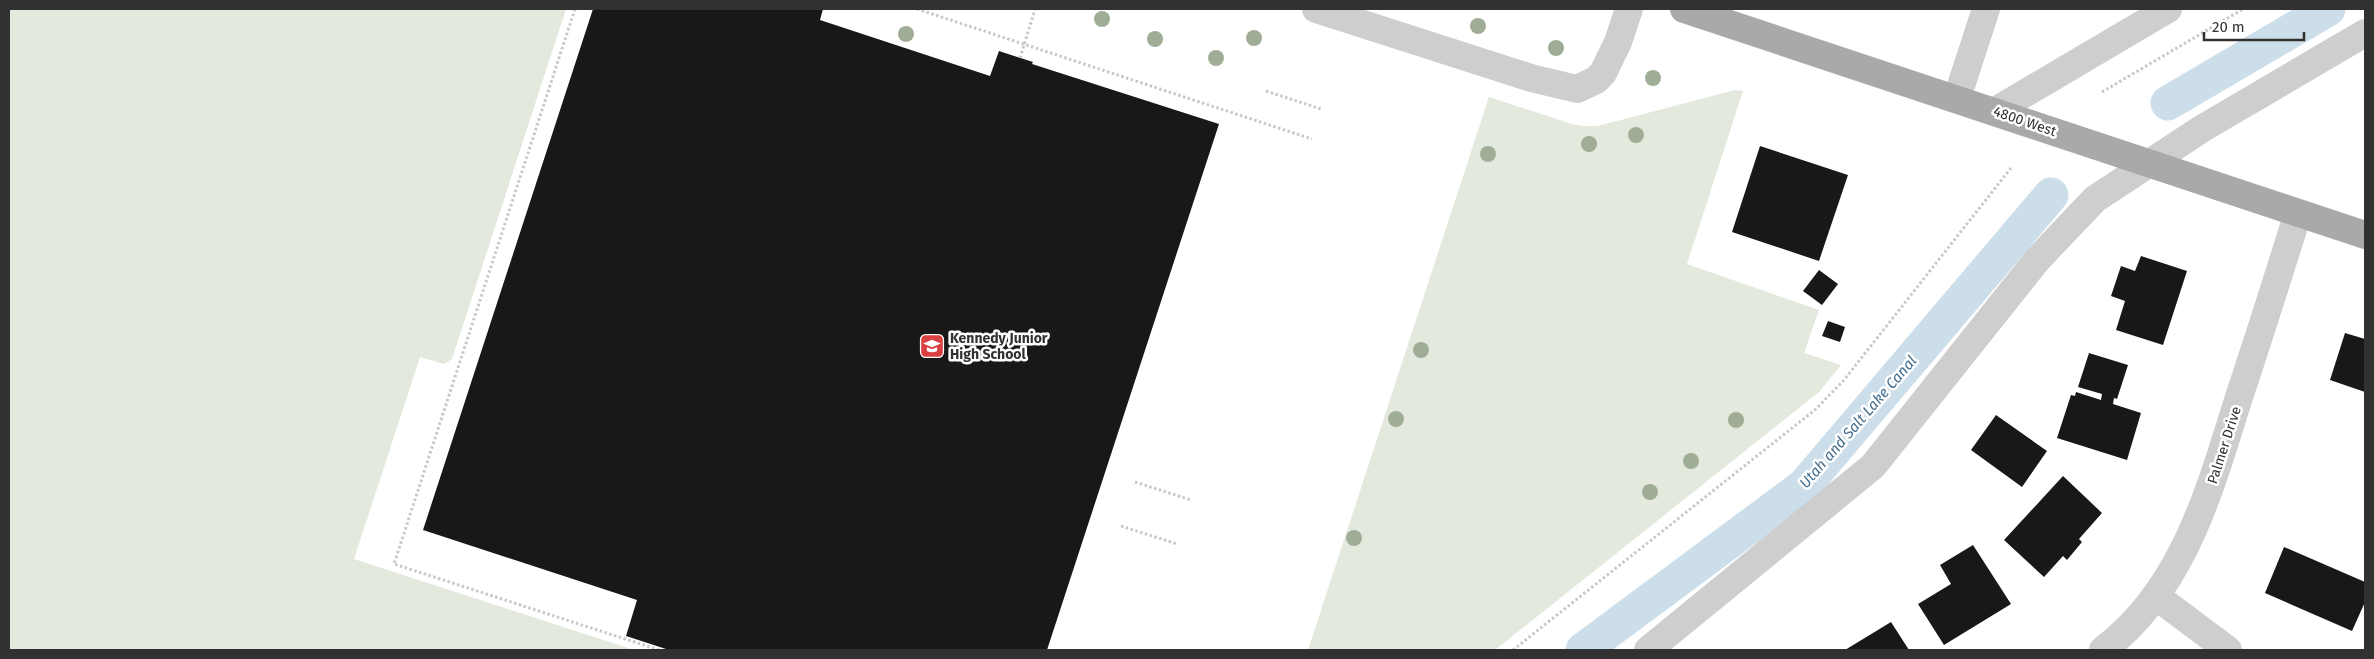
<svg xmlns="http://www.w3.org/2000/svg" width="2374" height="659" font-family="'Fira Sans',sans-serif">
  <rect width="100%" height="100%" fill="#fff"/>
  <path fill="#e3e9dd" d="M9,9H566L452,359L444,364L420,357L354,559L634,650H9Z
    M1735,90L1743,91L1687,264L1819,310L1804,353L1841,365L1819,392L1495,650H1308L1489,97L1572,124L1583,126H1598Z"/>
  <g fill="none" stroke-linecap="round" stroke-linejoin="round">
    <path stroke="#cddeeb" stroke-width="35" d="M2168,103L2328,9
      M1583,650L1804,486L2051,195"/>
  </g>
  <path fill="#181818" d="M593,9H823L820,20L990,76L999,51L1033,62L1032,64L1219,124L1047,650H669L626,636L637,600L423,530Z
    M1760,146L1848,175L1819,261L1732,232Z
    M2141,256L2187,271L2163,345L2116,330L2125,301L2111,296L2121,266L2135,271Z
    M1819,270L1838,284L1822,305L1803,291Z
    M1828,321L1845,327L1840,342L1822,336Z
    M2345,333L2365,339V392L2330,380Z
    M2089,353L2128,365L2117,399L2114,398L2113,404L2141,413L2127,460L2057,438L2071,395L2075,396L2076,392L2101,400L2102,394L2078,387Z
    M1996,415L2047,451L2022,487L1971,450Z
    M2063,476L2102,513L2079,539L2082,542L2067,560L2063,556L2044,577L2004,540Z
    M1973,545L2011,604L1944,645L1918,604L1951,584L1940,565Z
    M2284,547L2365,582V602L2352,631L2265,593Z
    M1891,622L1909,650H1845Z"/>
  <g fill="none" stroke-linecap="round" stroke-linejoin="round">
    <path stroke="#c8c8c8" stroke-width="3" stroke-dasharray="2.5 2.5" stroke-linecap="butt" d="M575,9L394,564L659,650
      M917,9L1312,139
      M1020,58L1035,9
      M1266,91L1321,109
      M2102,92L2243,9
      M1135,482L1191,500
      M1121,526L1177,544
      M1513,650L1816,409L1844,380L2011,168"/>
    <path stroke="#cecece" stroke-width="28" d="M1316,9L1531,78L1577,89L1596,80L1603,73L1618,42L1629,9
      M1957,98L1986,9
      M1995,111L2168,9
      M2157,597L2228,650
      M1648,650L1873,466L2037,260L2095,199L2203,128L2365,33
      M2103,650C2185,588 2210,488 2240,394C2260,334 2279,274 2298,213"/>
    <path stroke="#a9a9a9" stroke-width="28" d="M1684,9L2365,235"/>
  </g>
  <g fill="#9fad96">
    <circle cx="1102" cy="19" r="8"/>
    <circle cx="1478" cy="26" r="8"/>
    <circle cx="906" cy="34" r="8"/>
    <circle cx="1254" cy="38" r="8"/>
    <circle cx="1155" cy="39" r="8"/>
    <circle cx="1556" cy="48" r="8"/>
    <circle cx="1216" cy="58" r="8"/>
    <circle cx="1653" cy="78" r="8"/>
    <circle cx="1636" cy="135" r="8"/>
    <circle cx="1589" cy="144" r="8"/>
    <circle cx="1488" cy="154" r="8"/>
    <circle cx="1421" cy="350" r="8"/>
    <circle cx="1396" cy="419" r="8"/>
    <circle cx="1736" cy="420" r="8"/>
    <circle cx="1691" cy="461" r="8"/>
    <circle cx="1650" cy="492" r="8"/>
    <circle cx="1354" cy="538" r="8"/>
  </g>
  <defs>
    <symbol id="school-square" viewBox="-11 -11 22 22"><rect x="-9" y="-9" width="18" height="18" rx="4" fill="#da4042" stroke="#fff"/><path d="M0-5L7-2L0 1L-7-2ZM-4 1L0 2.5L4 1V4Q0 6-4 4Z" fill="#fff"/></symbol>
  </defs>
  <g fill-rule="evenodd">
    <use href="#school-square" x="918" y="332" width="28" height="28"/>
  </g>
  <g text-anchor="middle" stroke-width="5" stroke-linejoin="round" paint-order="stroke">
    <g font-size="14" fill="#313131" stroke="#fff">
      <text transform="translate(2025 121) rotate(19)" y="5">4800 West</text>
      <text transform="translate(2224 445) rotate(-72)" y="5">Palmer Drive</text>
    </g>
    <g font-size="14" font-weight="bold" fill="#313131" stroke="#fff" text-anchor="start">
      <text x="950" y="343">Kennedy Junior<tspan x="950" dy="16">High School</tspan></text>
    </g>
    <g font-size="15" font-style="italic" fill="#436d8e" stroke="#fff">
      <text transform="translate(1858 422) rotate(-49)" y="5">Utah and Salt Lake Canal</text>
    </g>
  </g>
  <rect width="2374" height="659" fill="none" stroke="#313131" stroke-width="20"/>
  <path d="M2204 32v8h100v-8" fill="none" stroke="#313131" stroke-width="2.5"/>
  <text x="2212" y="32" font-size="15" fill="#313131" stroke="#ffffff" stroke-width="4" paint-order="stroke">20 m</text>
</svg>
